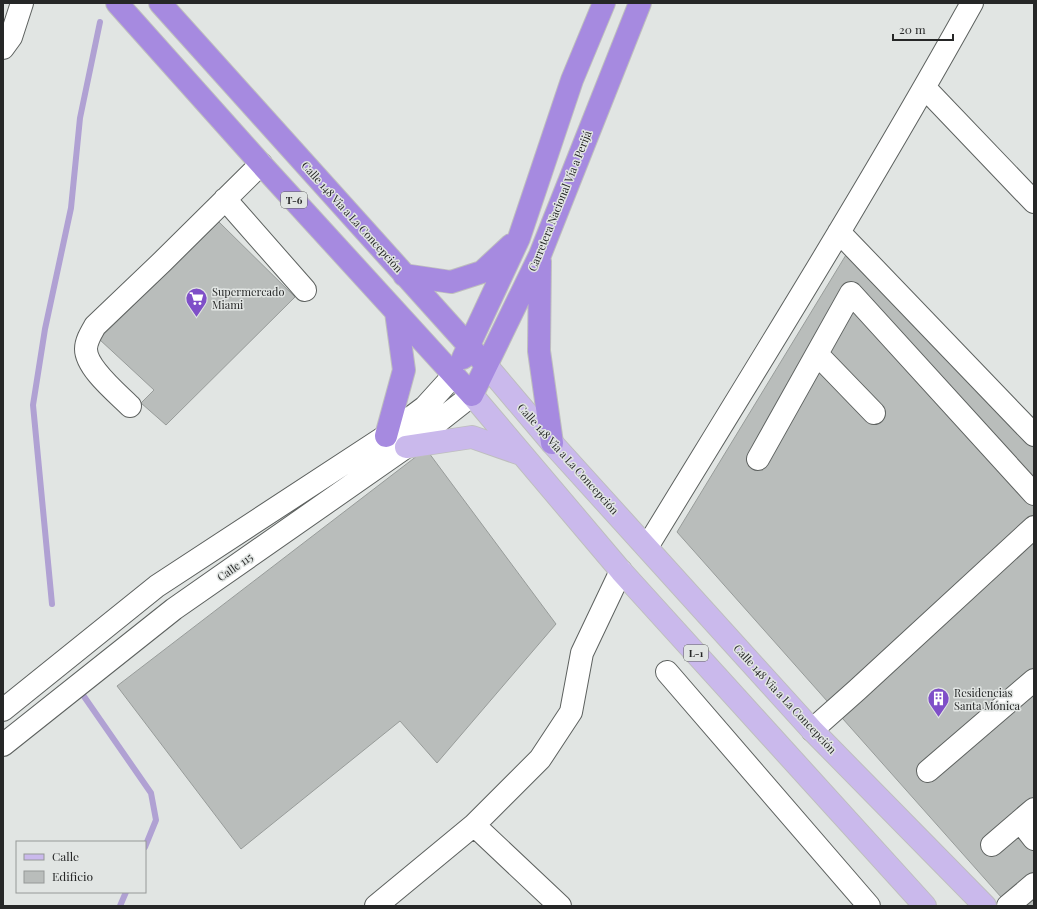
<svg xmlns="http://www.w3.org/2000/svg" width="1037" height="909" font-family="'Playfair Display',serif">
  <rect width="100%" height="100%" fill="#e1e5e3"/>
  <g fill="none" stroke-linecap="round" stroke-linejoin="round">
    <path stroke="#b0a1d3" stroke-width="6" d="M52,604L33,405L45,329L71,208L80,118L100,22
      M83,695L151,793L156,820L145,847
      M120,906L126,892"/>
  </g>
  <path fill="#b9bdbb" stroke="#989c9a" d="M219,222L295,297L166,425L141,403L154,390L99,339Z
    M849,250L1034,445V906H1009L677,532Z
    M426,449L556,624L437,763L400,721L241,849L117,686Z"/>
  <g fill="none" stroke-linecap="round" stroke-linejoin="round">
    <defs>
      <path id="minor" d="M3,48L11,37L22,3
        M925,88L1034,202
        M225,199L305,290
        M839,232L1034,435
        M817,354L874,413
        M130,406C117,393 86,368 86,349C86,341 91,333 95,326L162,262L261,164
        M758,459L851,293L1034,494
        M647,547C757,367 869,188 972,3
        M667,672L869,906
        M3,710L157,586L386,436L425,407L454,375
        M812,730L857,690L1034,527
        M3,745L174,609L406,447L472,395
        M928,771L1034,680
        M1020,821L1034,839
        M474,825L560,906
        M992,845L1034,809
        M376,906L474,825L540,759L571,712L582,653L621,571
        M1008,906L1034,884"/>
      <path id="major" d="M486,365L552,443L812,730L985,906
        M472,395L621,571L925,906
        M406,447L472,437L521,454"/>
      <path id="highway" d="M117,3L261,164L472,395L540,255L640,3
        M160,3L486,365
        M540,261L539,351L552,443
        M404,275L451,282L482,272L511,245
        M463,358L519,238L572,80L604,3
        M386,436L404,370L396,312"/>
    </defs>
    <use href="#minor" stroke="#5d615f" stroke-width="24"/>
    <use href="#major" stroke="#bebebe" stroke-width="24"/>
    <use href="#highway" stroke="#bebebe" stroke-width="24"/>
    <use href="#minor" stroke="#fff" stroke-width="22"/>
    <use href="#major" stroke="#cab9ec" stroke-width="22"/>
    <use href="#highway" stroke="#a68ae0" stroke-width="22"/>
  </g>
  <defs>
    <symbol id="supermarket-pin" viewBox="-11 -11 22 30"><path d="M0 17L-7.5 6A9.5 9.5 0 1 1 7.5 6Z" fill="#7f4fc8" stroke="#e1e5e3"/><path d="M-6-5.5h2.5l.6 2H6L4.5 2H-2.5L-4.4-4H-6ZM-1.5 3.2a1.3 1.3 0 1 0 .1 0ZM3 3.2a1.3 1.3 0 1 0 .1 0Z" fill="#fff"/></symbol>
    <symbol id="building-pin" viewBox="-11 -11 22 30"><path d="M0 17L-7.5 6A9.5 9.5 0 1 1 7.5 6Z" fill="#7f4fc8" stroke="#e1e5e3"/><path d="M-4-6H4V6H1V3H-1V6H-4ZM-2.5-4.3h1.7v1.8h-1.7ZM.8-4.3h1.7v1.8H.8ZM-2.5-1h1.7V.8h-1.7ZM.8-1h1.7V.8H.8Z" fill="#fff"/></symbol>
  </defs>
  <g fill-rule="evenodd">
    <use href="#supermarket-pin" x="184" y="286" width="25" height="34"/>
    <use href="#building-pin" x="926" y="686" width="25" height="34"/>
  </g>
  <g text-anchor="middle" stroke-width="3" stroke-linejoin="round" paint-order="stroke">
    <g fill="#e1e5e3" stroke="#5e605f" stroke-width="1">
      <rect x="281" y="192" width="26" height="16" rx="3"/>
      <rect x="684" y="645" width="24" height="16" rx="3"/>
    </g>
    <g font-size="10" font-weight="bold" fill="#262727">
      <text x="294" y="204">T-6</text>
      <text x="696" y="657">L-1</text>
    </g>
    <g font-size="11" fill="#262727" stroke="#e1e5e3">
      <text transform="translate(560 201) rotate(-68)" y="4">Carretera Nacional Vía a Perijá</text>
      <text transform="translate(352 217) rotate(48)" y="4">Calle 148 Via a La Concepción</text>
      <text transform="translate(568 459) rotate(48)" y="4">Calle 148 Via a La Concepción</text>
      <text transform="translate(235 567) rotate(-35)" y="4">Calle 115</text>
      <text transform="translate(785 699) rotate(47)" y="4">Calle 148 Via a La Concepción</text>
    </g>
    <g font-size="11" fill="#262727" stroke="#e1e5e3" text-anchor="start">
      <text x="212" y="296">Supermercado<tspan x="212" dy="13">Miami</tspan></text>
      <text x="954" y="697">Residencias<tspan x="954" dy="13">Santa Mónica</tspan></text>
    </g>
  </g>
  <rect width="1037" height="909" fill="none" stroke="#262727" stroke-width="8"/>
  <rect x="16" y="841" width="130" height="52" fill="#e1e5e3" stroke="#969998"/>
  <rect x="24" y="854" width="20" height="6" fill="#cab9ec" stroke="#969998"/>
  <text x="52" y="861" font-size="12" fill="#262727">Calle</text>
  <rect x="24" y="871" width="20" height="12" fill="#b9bdbb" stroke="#969998"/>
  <text x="52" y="881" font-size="12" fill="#262727">Edificio</text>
  <path d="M893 34v6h60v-6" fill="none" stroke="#262727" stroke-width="2"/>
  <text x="899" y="34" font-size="12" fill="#262727" stroke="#e1e5e3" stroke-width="3" paint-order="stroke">20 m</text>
</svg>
